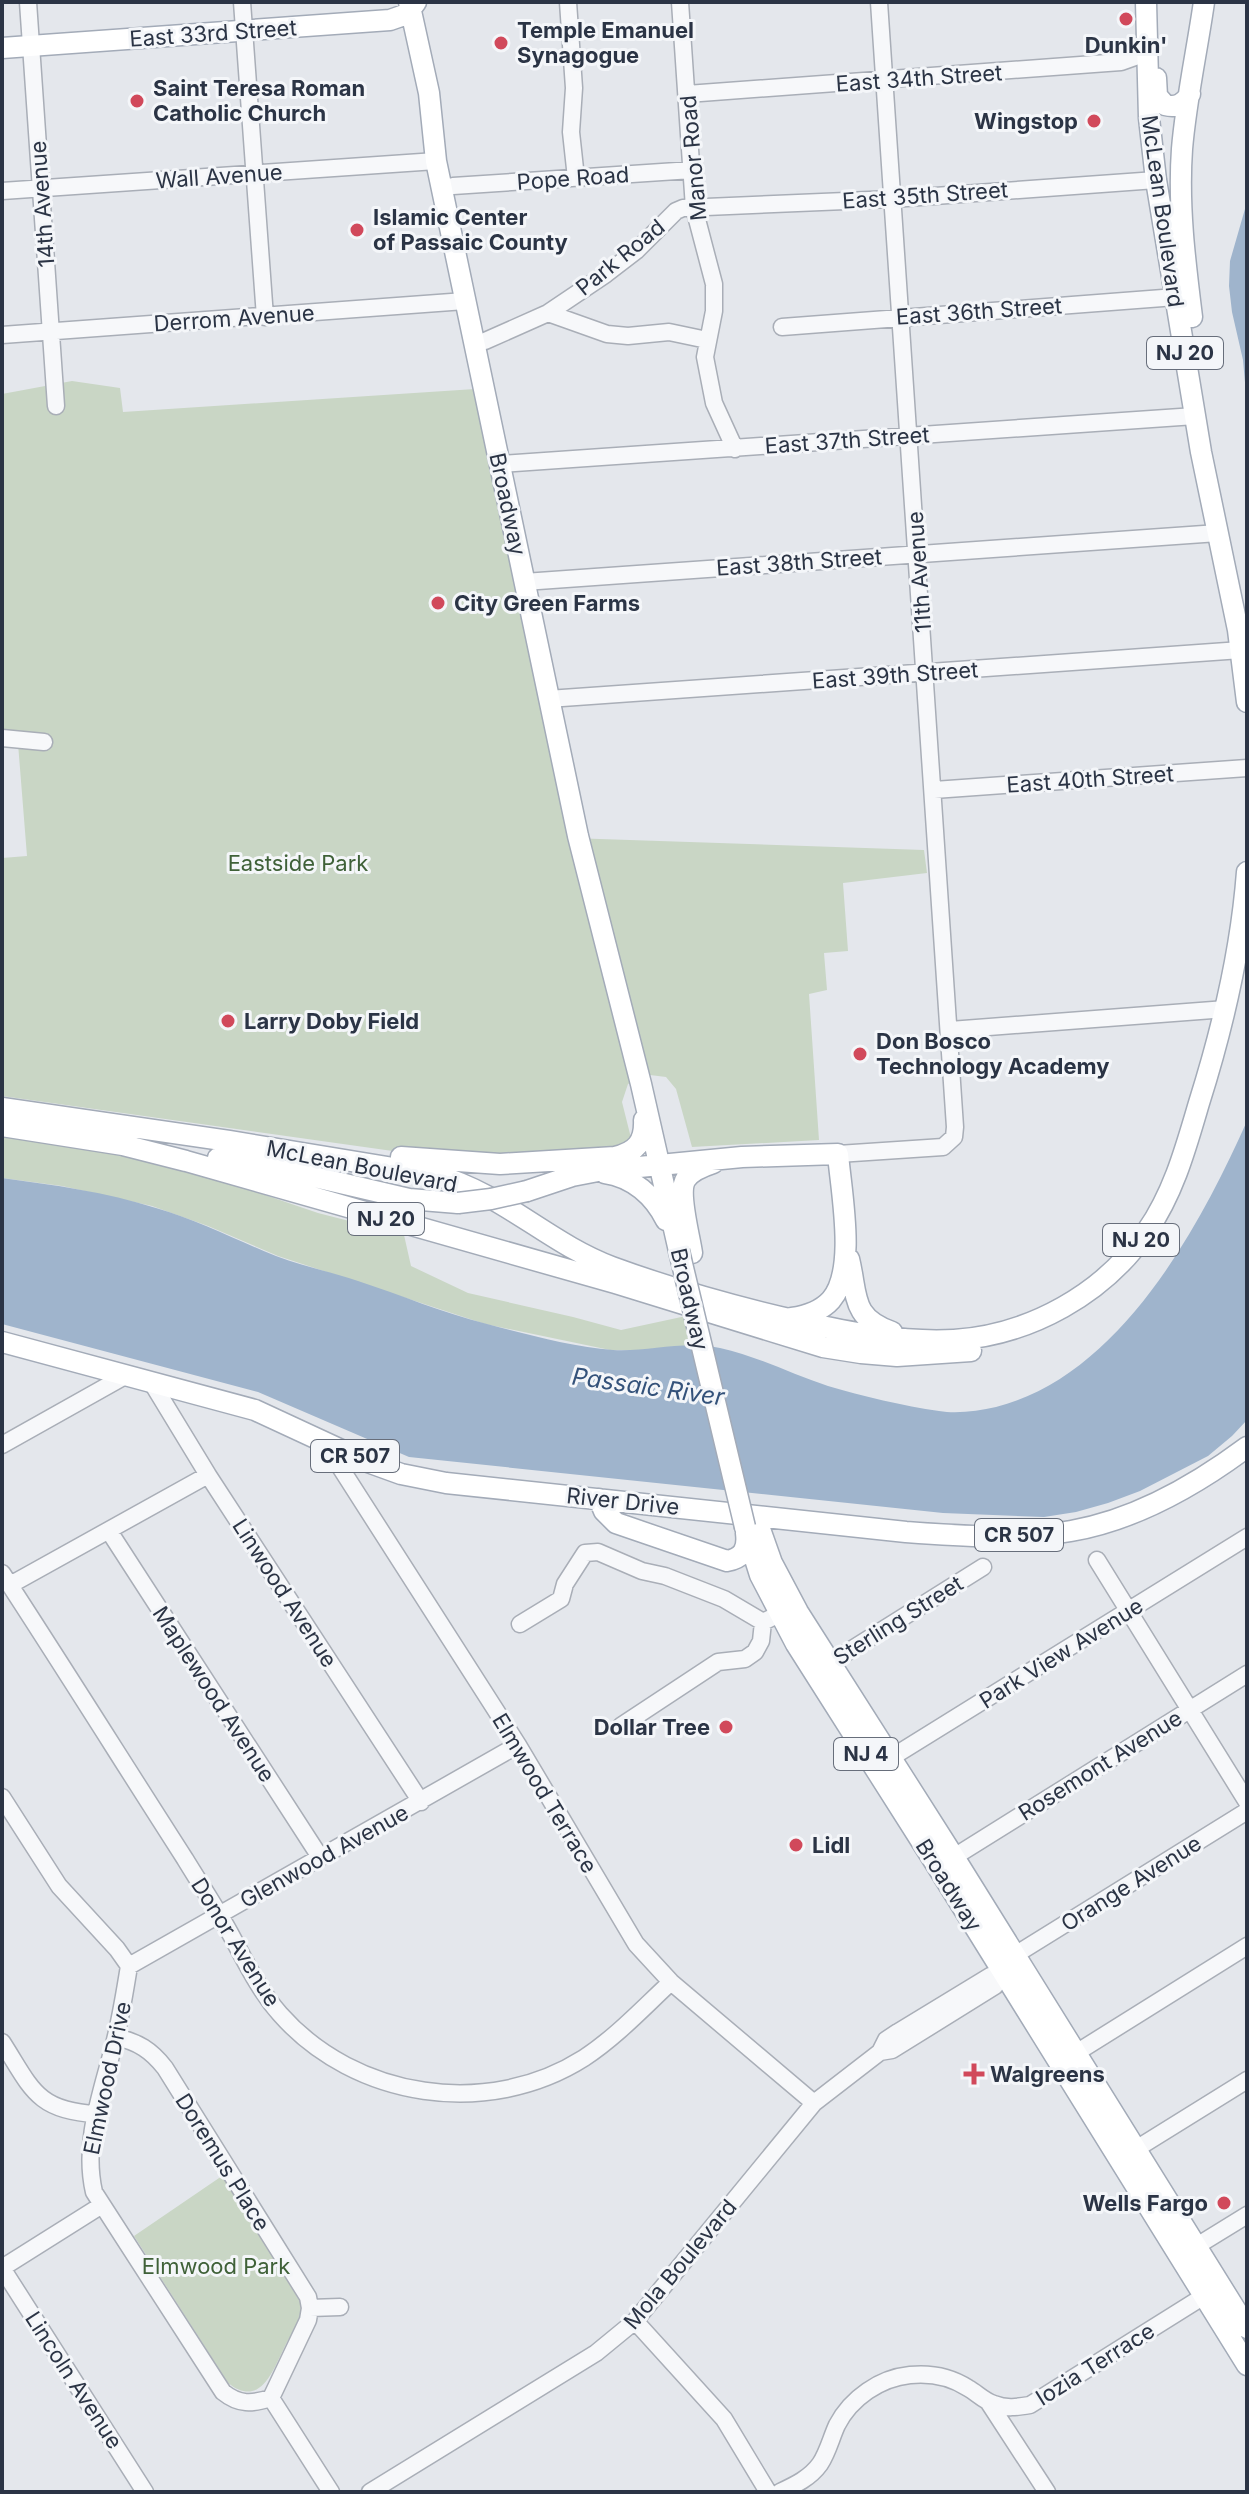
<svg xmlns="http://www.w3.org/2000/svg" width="1249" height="2494" font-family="Inter,sans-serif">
  <rect width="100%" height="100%" fill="#e4e7ec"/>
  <path fill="#c9d6c5" d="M72,381L120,388L123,412L475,389L570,838L924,850L927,873L843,883L848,951L824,953L827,990L809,994L819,1140L692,1147L676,1089L666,1077L650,1075L628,1084L622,1102L633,1146L511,1157L414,1154L2,1096V858L27,856L17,731L2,729V394Z
    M2,1133L160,1159L318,1213L404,1235L411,1266L468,1293L573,1317L621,1330L686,1316L693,1345L641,1350H610L485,1324L278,1256L208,1226L152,1206L62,1186L2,1178Z
    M222,2176L301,2303C302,2319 292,2332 285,2346C273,2370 261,2409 228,2383L134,2236Z"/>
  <path fill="#9fb4cc" d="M1247,202V405L1243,360L1232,312L1229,286L1230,261Z
    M1247,1121V1420L1232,1436L1208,1456L1140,1491L1108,1503L1076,1512L1044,1517L943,1513L409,1457L258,1392L2,1324V1178C54,1185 106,1192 156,1208C198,1220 236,1240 276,1256C302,1266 331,1272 358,1281C401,1295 443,1313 487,1324C526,1334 573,1347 613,1350C648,1352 684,1340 720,1348C757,1356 791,1374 828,1386C862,1396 904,1406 939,1411C957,1414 978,1411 996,1407C1119,1376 1199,1229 1247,1121Z"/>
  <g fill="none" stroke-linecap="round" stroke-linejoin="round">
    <defs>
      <path id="minor" d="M28,2L56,406
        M242,2L265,317
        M568,2L574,88L571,132L576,178
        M680,2L694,208L714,284V311L705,357L714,403L735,449
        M687,94L1121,62L1135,57L1146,47
        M453,186L692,170
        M2,191L436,161
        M548,313L606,274L636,251L676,211L683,208L893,199L1156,180
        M782,327L1176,297
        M2,335L465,301
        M485,341L548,313L607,334L628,336L669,332L707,340
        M500,464L1195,416
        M524,582L1218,533
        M548,699L1241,650
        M2,738L44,742
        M934,790L1247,768
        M950,1030L1226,1009
        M838,1154L943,1147L954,1137L955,1127L879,2
        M152,1383L208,1475L421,1802
        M324,1442L518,1745L636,1944L671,1982L814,2103
        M2,1445L125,1376
        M109,1531L320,1857
        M1097,1560L1247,1802
        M2,1573C64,1668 124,1764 185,1859C199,1882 213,1903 226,1926C243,1956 257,1988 280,2014C355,2099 488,2119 584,2058C616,2037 643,2008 671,1982
        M10,1585L208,1475
        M520,1624L561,1599L565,1584L585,1553L598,1552L642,1571L665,1576L724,1599L763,1622L779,1614
        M822,1668L983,1567
        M621,1726L718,1662L745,1659L755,1652L761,1641L763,1622
        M881,1764L1247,1537
        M2,1797L59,1886L117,1949L129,1966C125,1991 121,2016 115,2040C103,2090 82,2140 94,2192L223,2392C239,2405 252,2404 271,2398L331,2492
        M954,1857L1247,1674
        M129,1966L518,1745
        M116,2037C138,2042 151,2050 165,2068L308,2297L310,2308L308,2320L271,2398
        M2,2042C31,2087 36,2111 96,2114
        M880,2052L892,2050L995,1986L1015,1955L1247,1811
        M1076,2053L1247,1946
        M1136,2149L1247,2080
        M102,2205L2,2268L145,2492
        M1187,2252L1247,2215
        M310,2308L340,2307
        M635,2321L724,2419L768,2492
        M989,2403L1047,2492
        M370,2492L596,2353L635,2321L814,2103L880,2052L886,2040L898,2032L990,1976L1004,1974
        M780,2492C795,2485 810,2478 820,2464C828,2452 831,2438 837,2425C851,2398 880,2378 910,2375C930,2373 951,2377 968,2388C977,2393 984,2401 994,2404C1006,2409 1018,2407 1030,2405L1212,2291"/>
      <path id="major" d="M409,2L429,93L436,161L578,836L641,1084L679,1251
        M1146,2L1149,118L1156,180L1201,452L1238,630L1247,702
        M2,48L390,20L407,14L416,2
        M1156,78L1157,96L1165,105C1176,108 1184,104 1190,94
        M1192,317C1185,261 1178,205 1182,149C1186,100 1197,51 1204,2
        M2,1108L229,1141L436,1175C504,1194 548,1243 612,1267C672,1289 736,1307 798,1321C848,1332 902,1343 954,1340C1030,1335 1104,1294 1147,1231C1174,1192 1186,1147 1199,1103C1223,1027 1241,951 1247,872
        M2,1126L123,1145L186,1161L615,1283L823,1347L861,1353L897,1356L971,1351
        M401,1157L500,1164L615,1157C636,1152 645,1142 644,1120
        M218,1158L302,1174L409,1199L458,1203
        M605,1173C633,1177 654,1196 666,1220
        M527,1191L572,1176L598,1171L742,1157L838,1154C841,1192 857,1270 831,1300C821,1311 806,1316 792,1318
        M692,1253C690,1237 677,1192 686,1179C692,1170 704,1166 713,1163
        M849,1259C858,1295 850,1317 892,1332
        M2,1342L255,1410L365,1461L401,1474L446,1483L906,1532C960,1536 1018,1540 1071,1531C1135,1520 1196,1485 1247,1447
        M599,1499L604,1511L616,1523L727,1561C743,1558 748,1549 746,1533
        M745,1527L760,1575L796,1644L937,1866L1247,2365
        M760,1529L772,1563L798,1612L954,1857L1247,2328"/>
    </defs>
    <use href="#minor" stroke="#a9aeb7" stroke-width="19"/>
    <use href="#major" stroke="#a3abb8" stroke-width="23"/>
    <use href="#minor" stroke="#f7f8fa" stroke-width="16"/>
    <use href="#major" stroke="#fff" stroke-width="20"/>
    <defs>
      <path id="major-bridge" d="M458,1203L491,1199L527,1191
        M679,1251L745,1527"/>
    </defs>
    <use href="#major-bridge" stroke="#a3abb8" stroke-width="23" stroke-linecap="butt"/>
    <use href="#major-bridge" stroke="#fff" stroke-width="20"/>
  </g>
  <g fill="#d1495b" stroke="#f4f6f9" stroke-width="3">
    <circle cx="1126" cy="19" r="8"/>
    <circle cx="501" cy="43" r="8"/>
    <circle cx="137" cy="101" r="8"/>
    <circle cx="1094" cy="121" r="8"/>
    <circle cx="357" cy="230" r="8"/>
    <circle cx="438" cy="603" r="8"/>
    <circle cx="228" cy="1021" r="8"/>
    <circle cx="860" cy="1054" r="8"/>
    <circle cx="726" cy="1727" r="8"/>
    <circle cx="796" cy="1845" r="8"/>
    <path d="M970 2062h8v8h8v8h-8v8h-8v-8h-8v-8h8z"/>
    <circle cx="1224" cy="2203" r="8"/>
  </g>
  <g text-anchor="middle" stroke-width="6" stroke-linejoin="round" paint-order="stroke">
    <g fill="#f4f6f9" stroke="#676e7b" stroke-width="2">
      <rect x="1147" y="337" width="76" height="32" rx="6"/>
      <rect x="348" y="1203" width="76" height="32" rx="6"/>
      <rect x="1103" y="1224" width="76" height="32" rx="6"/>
      <rect x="311" y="1440" width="88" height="32" rx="6"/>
      <rect x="975" y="1519" width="88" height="32" rx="6"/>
      <rect x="834" y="1738" width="64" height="32" rx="6"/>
    </g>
    <g font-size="20" font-weight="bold" fill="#2b3445">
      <text x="1185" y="360">NJ 20</text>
      <text x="386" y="1226">NJ 20</text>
      <text x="1141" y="1247">NJ 20</text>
      <text x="355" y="1463">CR 507</text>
      <text x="1019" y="1542">CR 507</text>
      <text x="866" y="1761">NJ 4</text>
    </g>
    <g font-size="22" font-weight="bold" fill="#2b3445" stroke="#f4f6f9" text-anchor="start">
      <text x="517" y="38">Temple Emanuel<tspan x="517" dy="25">Synagogue</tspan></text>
      <text x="1126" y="53" text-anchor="middle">Dunkin'</text>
      <text x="153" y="96">Saint Teresa Roman<tspan x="153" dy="25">Catholic Church</tspan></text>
      <text x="1078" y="129" text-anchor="end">Wingstop</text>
      <text x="373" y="225">Islamic Center<tspan x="373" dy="25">of Passaic County</tspan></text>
      <text x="454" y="611">City Green Farms</text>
      <text x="244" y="1029">Larry Doby Field</text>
      <text x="876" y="1049">Don Bosco<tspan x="876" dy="25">Technology Academy</tspan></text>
      <text x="710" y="1735" text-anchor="end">Dollar Tree</text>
      <text x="812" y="1853">Lidl</text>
      <text x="990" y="2082">Walgreens</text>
      <text x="1208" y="2211" text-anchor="end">Wells Fargo</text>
    </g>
    <g font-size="22" fill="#2b3445" stroke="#f4f6f9">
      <text transform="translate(213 33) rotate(-4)" y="8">East 33rd Street</text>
      <text transform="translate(919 78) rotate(-4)" y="8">East 34th Street</text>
      <text transform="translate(693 158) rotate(-95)" y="8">Manor Road</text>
      <text transform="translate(219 176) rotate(-4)" y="8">Wall Avenue</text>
      <text transform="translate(573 178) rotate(-4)" y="8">Pope Road</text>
      <text transform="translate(925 195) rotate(-4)" y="8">East 35th Street</text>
      <text transform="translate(42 204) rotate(-94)" y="8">14th Avenue</text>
      <text transform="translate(1163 211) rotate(82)" y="8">McLean Boulevard</text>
      <text transform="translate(620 257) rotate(-39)" y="8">Park Road</text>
      <text transform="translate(979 311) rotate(-4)" y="8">East 36th Street</text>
      <text transform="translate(234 318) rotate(-4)" y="8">Derrom Avenue</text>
      <text transform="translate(847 440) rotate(-4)" y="8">East 37th Street</text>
      <text transform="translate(508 504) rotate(78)" y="8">Broadway</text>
      <text transform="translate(799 562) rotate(-4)" y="8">East 38th Street</text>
      <text transform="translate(919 572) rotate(-94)" y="8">11th Avenue</text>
      <text transform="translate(895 675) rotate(-4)" y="8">East 39th Street</text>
      <text transform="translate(1090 779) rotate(-4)" y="8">East 40th Street</text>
      <text transform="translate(362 1166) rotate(11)" y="8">McLean Boulevard</text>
      <text transform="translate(690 1299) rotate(77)" y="8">Broadway</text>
      <text transform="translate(623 1501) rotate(6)" y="8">River Drive</text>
      <text transform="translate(285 1593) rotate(57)" y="8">Linwood Avenue</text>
      <text transform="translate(898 1620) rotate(-32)" y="8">Sterling Street</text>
      <text transform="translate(1061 1653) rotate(-32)" y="8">Park View Avenue</text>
      <text transform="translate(214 1694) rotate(57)" y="8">Maplewood Avenue</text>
      <text transform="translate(1100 1765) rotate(-32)" y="8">Rosemont Avenue</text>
      <text transform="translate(545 1793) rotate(59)" y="8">Elmwood Terrace</text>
      <text transform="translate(324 1856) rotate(-29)" y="8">Glenwood Avenue</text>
      <text transform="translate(1131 1883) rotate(-32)" y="8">Orange Avenue</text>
      <text transform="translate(949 1885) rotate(58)" y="8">Broadway</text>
      <text transform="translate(236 1942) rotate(58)" y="8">Donor Avenue</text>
      <text transform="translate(107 2078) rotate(-78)" y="8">Elmwood Drive</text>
      <text transform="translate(223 2162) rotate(58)" y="8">Doremus Place</text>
      <text transform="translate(680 2264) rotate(-50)" y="8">Mola Boulevard</text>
      <text transform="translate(1095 2364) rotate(-32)" y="8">Iozia Terrace</text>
      <text transform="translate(74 2380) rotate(57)" y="8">Lincoln Avenue</text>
    </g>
    <g font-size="22" fill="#3f6138" stroke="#f4f6f9">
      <text x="298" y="871">Eastside Park</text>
      <text x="216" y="2274">Elmwood Park</text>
    </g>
    <g font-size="24" font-style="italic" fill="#34527a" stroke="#f4f6f9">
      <text transform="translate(648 1387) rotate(8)" y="8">Passaic River</text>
    </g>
  </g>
  <rect width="1249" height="2494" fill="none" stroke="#2b3445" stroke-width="8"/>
</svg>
